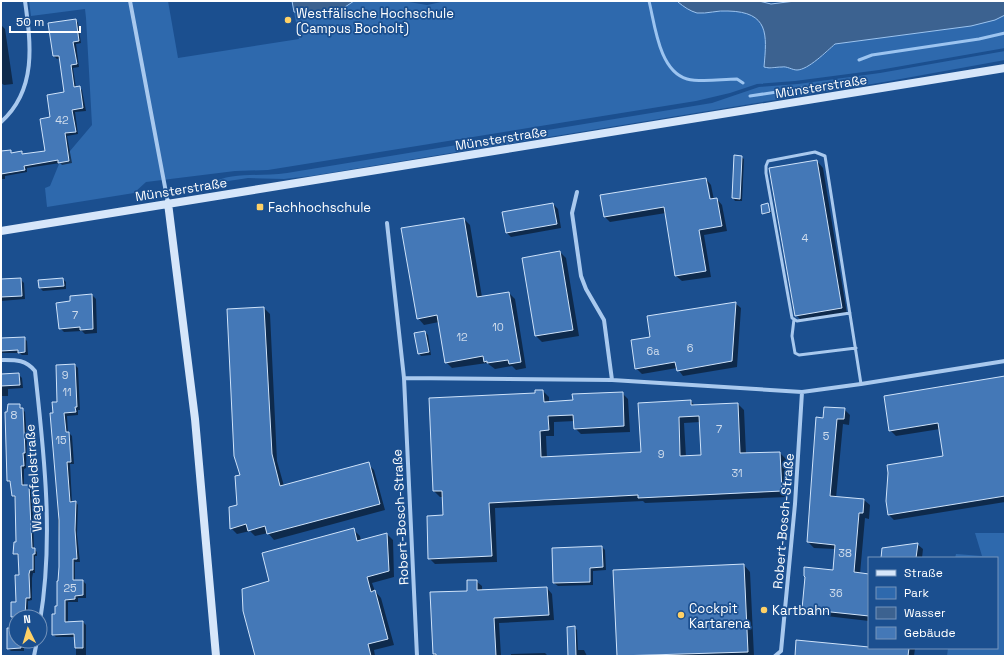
<svg xmlns="http://www.w3.org/2000/svg" width="1006" height="657" font-family="'Space Grotesk',sans-serif">
  <rect width="100%" height="100%" fill="#1b4f8f"/>
  <path fill="#2e69ad" d="M29,1H168L178,58L299,39L294,12L319,14L336,13L354,1H403L427,5L446,1H679L678,2C684,5 691,11 697,12C706,15 719,10 728,11C769,12 767,34 764,66L772,69L784,66L805,68L826,53L835,44L971,26L1005,15V48L879,70L795,81L757,84L730,93L696,101L268,170L235,171L146,182L134,193L47,207L45,188L50,186L59,164L92,125L86,18L85,9L31,16Z
    M1005,51V60L884,82L311,176L284,179L248,178L209,184C233,171 260,177 287,173L712,103L759,87L798,84L880,73Z
    M975,533H1005V656H947L948,648H997V558H955L956,554L982,556Z"/>
  <path fill="#3c6290" stroke="#9cc4f0" d="M292,1H354L336,13L319,14L294,12Z
    M679,1H759L771,4L795,1H1005V15L995,20L971,26L835,44C827,51 808,70 797,70C792,70 787,66 782,67C774,67 772,69 764,67C767,34 769,12 728,11C718,10 707,14 697,13C690,11 684,7 678,2Z"/>
  <path fill="#0007" fill-rule="evenodd" d="M1,20L2,26L5,29L13,84L4,85L1,83Z
    M76,20L78,23L81,43L76,44L79,67L73,68L76,88L79,87L82,90L86,111L75,112L78,134L67,136L72,163L62,165L60,163L27,168V172L5,176V179H1V152L10,151L13,154L22,152L24,155L46,152L52,118L65,93L60,58L57,59L54,56Z
    M735,156L741,157L744,159L742,201H735L733,198Z
    M817,161L823,168L847,314L802,321L796,315Z
    M706,179L711,185L714,200L717,199L722,205L727,231L704,235L711,277L682,281L676,276L666,213L610,222L605,217ZM706,184H708L712,204H710Z
    M553,204L558,209L561,228L511,237L506,232Z
    M768,205L771,213L764,214L763,213Z
    M464,219L470,225L482,297L509,293L515,299L526,368L516,370L512,366L495,369L487,363L452,368L446,362L439,322L424,325L418,318Z
    M560,252L566,258L579,336L542,342L536,336L523,258Z
    M20,279L24,283L25,299L1,301V280Z
    M63,279L66,282V289L43,291L40,288Z
    M92,295L96,299L97,333L85,334L82,331L64,332L60,328L71,302Z
    M735,303L741,308L737,367L683,376L677,368L642,374L636,368L652,338Z
    M264,308L270,314L277,461L284,486L368,464L374,470L385,510L274,540L268,533L255,536L250,531L237,534L231,528L238,506Z
    M425,332L428,335L431,355L421,356L419,353Z
    M24,338L27,341L28,355H22L19,353H1V339Z
    M75,365L78,368L80,410H78V415L67,416L68,432L72,436L74,464H70L72,503L76,502L78,505L77,534L80,562H75V581H83L86,584V598H78V602H68V623L83,622L86,625V656H76V637H56L53,634L58,607L60,567L54,414Z
    M18,374L22,378L23,388L8,389V396H1V375Z
    M1005,377V502L894,520L889,515L945,457L940,429L896,436L890,430Z
    M543,391L549,397V402L574,401L622,393L628,399L630,432L581,434L575,428V421L554,422V436H546L547,458L642,453L691,401L695,406L738,404L744,410L746,454L780,453L786,459L788,497L645,503L643,501L495,508L497,562L435,564L429,558L444,516L443,497H440L434,491L537,394ZM700,422L702,456L686,457L684,423Z
    M19,405L25,412L27,438L26,468L24,469V486H29L32,488L34,549L37,552V556H35V573H33L32,578V600L28,601V617H16V641H24V651H11L8,648L12,629V603H17L20,576V556L14,554L17,543L15,498L13,496L12,484L8,481Z
    M844,409L850,415L849,425L843,424L836,498L864,500L870,505L869,519L865,518L860,574L869,575V621L809,614L803,609L833,571L835,549L814,548L808,542L824,419Z
    M354,530L360,536L361,541L387,534L393,540L394,577L372,583L375,591L381,598L394,645L374,650L375,656H256L270,582Z
    M917,544L923,549L922,558H882Z
    M602,547L605,550L606,570L593,571V585L558,586L554,583Z
    M744,565L750,572L754,656H618L614,571Z
    M476,581L482,586V591L547,588L552,594L554,620L499,623L501,656H436L434,654L468,592Z
    M574,627L577,630L578,650H584L587,656H569Z
    M869,648H915L914,656H796Z
    M545,653L548,656H511V654Z"/>
  <g fill="none" stroke-linecap="round" stroke-linejoin="round">
    <path stroke="#9cc4f0" stroke-width="3" d="M649,1C655,25 659,71 687,79C702,83 722,79 737,79L743,83
      M859,60L872,55L979,39L1005,33
      M750,96L856,80"/>
  </g>
  <path fill="#4478b7" stroke="#cfe3fa" fill-rule="evenodd" d="M76,19L79,41L73,42L77,64L71,65L74,87L80,86L83,108L72,110L76,132L65,133L69,161L58,163V160L24,166L25,170L1,174V151L11,150V153L22,151V154L45,151L40,119L50,117L47,95L64,92L59,56H53L48,23Z
    M734,155L742,156L740,199L732,198Z
    M817,160L842,308L795,316L769,168Z
    M706,178L710,199L717,198L722,226L699,230L706,271L675,276L664,207L604,217L600,195Z
    M553,203L557,224L506,233L502,212Z
    M768,203L770,212L762,214L761,205Z
    M464,218L477,297L509,292L521,362L509,364L508,360L487,363V361L484,362L483,356L445,363L437,315L417,319L401,228Z
    M560,251L573,330L535,336L522,258Z
    M21,278L22,296L1,297V279Z
    M63,278L64,286L39,288L38,280Z
    M92,294L93,329L80,330V327L59,329L56,303L70,301V296Z
    M736,302L732,361L677,371L675,362L635,369L631,340L650,337L647,316Z
    M264,307L272,454L280,486L369,462L380,504L267,534L265,526L248,531L246,524L230,529L229,507L237,505L235,476L240,475L234,456L227,309Z
    M425,331L429,352L418,354L414,333Z
    M25,337V352L18,353V350L1,351V338Z
    M75,364L77,407H75L76,412L64,413L66,432H69L71,462H67L70,502L76,501L75,530L77,559H73V580H83V595L75,596V599L65,600V622L83,621V648H75L74,634L52,635V614H55V606H57V581H58L59,567V520L50,413H53L52,402H57L56,365Z
    M19,373L20,385L1,386V374Z
    M1005,376V496L888,515L886,501L888,473L887,465L943,456L938,423L889,431L884,396Z
    M535,390H543L544,402L573,400L572,394L623,392L624,426L574,429L573,415L548,416L549,430L540,431L541,457L641,452L638,403L691,400V405L738,403L740,453L780,452L782,491L638,498V495L489,503L492,556L428,559L427,516L443,515L442,491H433L429,398L535,393ZM699,416L701,455L680,456L679,417Z
    M8,404H20V408H23L25,453H23L24,466H21L22,485H29L32,548H35V554H33V570H30L29,574L30,598H26L25,617H11V602H16L15,575H19L18,554H13L14,542H16L15,496H12L10,481H7L5,412H7Z
    M824,407L845,408L844,419H837L830,496L864,499L863,513H859L854,572L869,574V616L802,609L805,577L804,576V567L833,570L835,545L807,542L816,417L823,418Z
    M354,528L357,541L387,533L389,571L367,577L371,592L375,590L388,639L368,644L371,656H255L243,611L242,589L269,581L262,553Z
    M918,543L916,558H881L882,548Z
    M602,546L603,567L590,568V582L553,583L552,548Z
    M744,564L748,652L617,656L613,570Z
    M467,580H477V590L547,587L549,615L494,618L496,656H436V654H433L430,592L467,591Z
    M575,626L576,656H568L567,627Z
    M7,628H16V641H21V648L7,649Z
    M796,640L869,647V648H909L908,656H795Z"/>
  <g fill="none" stroke-linecap="round" stroke-linejoin="round">
    <path stroke="#a9c9ee" stroke-width="3" d="M850,313L797,321L792,318L766,173V166L768,161L815,152L825,156L861,384
      M794,319L792,336L795,353L799,355L856,348"/>
    <path stroke="#a9c9ee" stroke-width="4" d="M130,1L168,203
      M1,122C37,90 31,44 25,1
      M577,192L572,213L581,276L586,289L604,320L612,380
      M387,223L404,378L612,380L802,392L861,384L1005,361
      M1,360C15,360 25,359 35,371C44,453 54,538 40,621
      M404,378L417,656
      M34,656L37,641
      M775,656L781,651L795,504L802,392"/>
    <path stroke="#d6e6fa" stroke-width="8" d="M168,203L195,419L216,656
      M1,231L1005,68"/>
  </g>
  <g fill="#ffd166" stroke="#1b4f8f" stroke-width="1.5">
    <circle cx="288" cy="20" r="4"/>
    <rect x="256" y="203" width="8" height="8" rx="2"/>
    <circle cx="764" cy="610" r="4"/>
    <circle cx="681" cy="615" r="4"/>
  </g>
  <g text-anchor="middle" stroke-width="3.5" stroke-linejoin="round" paint-order="stroke">
    <g font-size="11" fill="#d0dded">
      <text x="62" y="124">42</text>
      <text x="805" y="242">4</text>
      <text x="75" y="319">7</text>
      <text x="498" y="331">10</text>
      <text x="462" y="341">12</text>
      <text x="690" y="352">6</text>
      <text x="653" y="355">6a</text>
      <text x="65" y="379">9</text>
      <text x="67" y="396">11</text>
      <text x="14" y="419">8</text>
      <text x="719" y="433">7</text>
      <text x="826" y="440">5</text>
      <text x="61" y="444">15</text>
      <text x="661" y="458">9</text>
      <text x="737" y="477">31</text>
      <text x="845" y="557">38</text>
      <text x="70" y="592">25</text>
      <text x="836" y="597">36</text>
    </g>
    <g font-size="13" fill="#fff" stroke="#1b4f8f" text-anchor="start">
      <text x="296" y="18">Westfälische Hochschule<tspan x="296" dy="15">(Campus Bocholt)</tspan></text>
      <text x="268" y="212">Fachhochschule</text>
      <text x="689" y="613">Cockpit<tspan x="689" dy="15">Kartarena</tspan></text>
      <text x="772" y="615">Kartbahn</text>
    </g>
    <g font-size="13" fill="#fff" stroke="#1b4f8f">
      <text transform="translate(821 86) rotate(-9)" y="5">Münsterstraße</text>
      <text transform="translate(501 138) rotate(-9)" y="5">Münsterstraße</text>
      <text transform="translate(181 189) rotate(-9)" y="5">Münsterstraße</text>
      <text transform="translate(33 478) rotate(-94)" y="5">Wagenfeldstraße</text>
      <text transform="translate(400 517) rotate(-93)" y="5">Robert-Bosch-Straße</text>
      <text transform="translate(783 521) rotate(-85)" y="5">Robert-Bosch-Straße</text>
    </g>
  </g>
  <rect width="1006" height="657" fill="none" stroke="#ffffff" stroke-width="4"/>
  <rect x="868" y="557" width="130" height="92" fill="#1b4f8f" stroke="#7695bc"/>
  <rect x="876" y="570" width="20" height="6" fill="#d6e6fa" stroke="#7695bc"/>
  <text x="904" y="577" font-size="12" fill="#ffffff">Straße</text>
  <rect x="876" y="587" width="20" height="12" fill="#2e69ad" stroke="#7695bc"/>
  <text x="904" y="597" font-size="12" fill="#ffffff">Park</text>
  <rect x="876" y="607" width="20" height="12" fill="#3c6290" stroke="#7695bc"/>
  <text x="904" y="617" font-size="12" fill="#ffffff">Wasser</text>
  <rect x="876" y="627" width="20" height="12" fill="#4478b7" stroke="#7695bc"/>
  <text x="904" y="637" font-size="12" fill="#ffffff">Gebäude</text>
  <g transform="translate(28 629) rotate(355)"><circle r="19" fill="#1b4f8f" stroke="#7695bc"/>
  <path d="M0-3L7 15L0 10L-7 15Z" fill="#ffd166"/>
  <text y="-6" font-size="11" font-weight="bold" text-anchor="middle" fill="#ffffff">N</text>
  </g>
  <path d="M10 26v6h70v-6" fill="none" stroke="#ffffff" stroke-width="2"/>
  <text x="16" y="26" font-size="12" fill="#ffffff" stroke="#1b4f8f" stroke-width="3" paint-order="stroke">50 m</text>
</svg>
